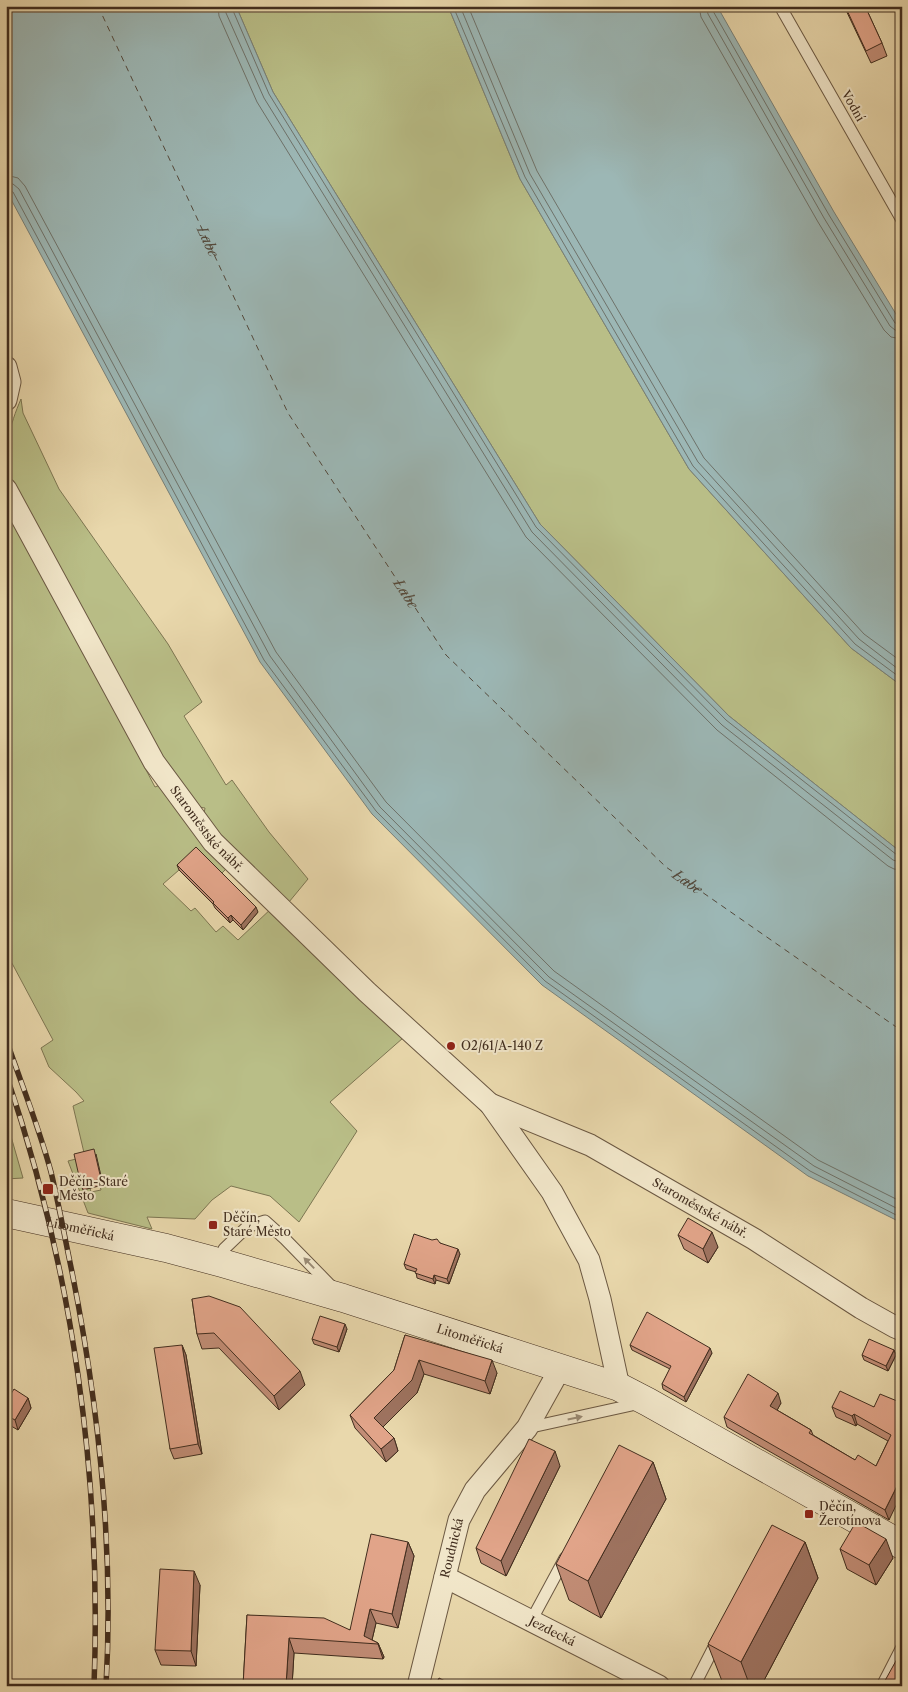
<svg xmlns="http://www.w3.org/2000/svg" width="908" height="1692" font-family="'Libre Caslon Text',serif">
  <rect width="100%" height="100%" fill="#e9d8ac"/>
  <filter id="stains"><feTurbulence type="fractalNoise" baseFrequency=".004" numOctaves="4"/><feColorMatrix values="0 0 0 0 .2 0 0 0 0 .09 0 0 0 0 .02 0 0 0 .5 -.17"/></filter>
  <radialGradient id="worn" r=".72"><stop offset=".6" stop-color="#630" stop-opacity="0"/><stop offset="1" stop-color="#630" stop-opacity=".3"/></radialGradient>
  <path fill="#b9be87" stroke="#7d7652" d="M236,6H448L520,179L689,469L851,648L902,686V853L729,716L540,524L273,92Z
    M21,399L23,413L59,489L168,644L202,702L184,716L226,785L232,780L269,832L308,879L289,902L203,819L205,808L193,806L172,781L21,508C18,499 13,489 10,479C2,453 10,424 21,399Z
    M6,503L155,787L160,785L232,863L221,874L179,870L163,884L191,911L195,908L216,932L223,926L238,940L274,906L403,1038L330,1102L357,1131L299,1222L270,1196L231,1186L212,1200L195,1219L147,1217L152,1229L88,1213L68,1161L76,1159L83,1190L90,1188L91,1192L101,1190L100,1186L103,1185L96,1155L85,1157L73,1106L84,1101L76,1092L49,1067L41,1048L53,1040L6,952Z
    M6,1119L23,1178L6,1179Z"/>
  <path fill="#9cb7b5" stroke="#788079" d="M6,6H236L273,92L540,524L729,716L902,853V1223L808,1176L542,985L372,814L260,662L6,190Z
    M448,6H717L834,212L902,324V686L851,648L689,469L520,179Z"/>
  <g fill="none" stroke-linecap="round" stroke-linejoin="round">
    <path stroke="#6e726a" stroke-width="1" d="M218,6L219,16L257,102L526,537L717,730L888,866L894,869L902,870
      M225,6L226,13L264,98L532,532L722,725L893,860L902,863
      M231,6L269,94L536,527L726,720L897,855L902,856
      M453,6L525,177L693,466L855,644L902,679
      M460,6L530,174L698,462L859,639L902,672
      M468,6L537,171L704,458L864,634L902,662
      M699,6L701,17L818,222L884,330L891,337L902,339
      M706,6L708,14L824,218L890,326L895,330L902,332
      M713,6V11L829,215L895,323L902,325
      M6,175L18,178L25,186L276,652L386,802L554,971L818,1160L902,1202
      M6,183L13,184L19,189L270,656L380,807L549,977L814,1166L902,1211
      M6,189L13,192L264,660L376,811L545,981L810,1171L902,1218"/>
    <path stroke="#53493c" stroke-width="1" stroke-dasharray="6 5" stroke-linecap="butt" id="s1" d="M98,6L288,413L446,655L666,867L902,1031"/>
    <defs>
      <path id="lane" d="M780,6L902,220
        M222,1263L224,1249L247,1227L265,1221L285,1239L333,1288
        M527,1428L641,1403
        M531,1621L565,1558
        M694,1686L717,1641
        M882,1686L902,1647"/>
      <g id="street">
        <path d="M6,367L10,382L6,400"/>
        <path id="s2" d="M6,489L154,762L213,842L367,992L490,1104L552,1192L589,1260L600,1299L619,1387"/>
        <path id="s3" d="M490,1104L590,1145L754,1239L861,1308L895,1327L902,1330"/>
        <path id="s4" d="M445,1577L659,1686"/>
        <path id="s5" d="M418,1686L459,1520L475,1490L527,1428L561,1367"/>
      </g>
      <g id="secondary">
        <path id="s6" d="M6,1213L166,1248L222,1263L343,1298L619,1387L648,1402L902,1545"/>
      </g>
    </defs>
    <use href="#lane" stroke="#6b5842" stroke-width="13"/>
    <use href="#street" stroke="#6b5842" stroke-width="23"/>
    <use href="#secondary" stroke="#412d1e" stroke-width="29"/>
    <use href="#lane" stroke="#f1e6c9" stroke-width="11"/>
    <use href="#street" stroke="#f1e6c9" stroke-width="21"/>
    <use href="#secondary" stroke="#f1e6c9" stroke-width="28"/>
    <defs>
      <path id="rail" d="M6,1039C21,1083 39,1127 51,1172C59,1205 65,1239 72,1272C99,1408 114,1547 106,1686
        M6,1074C73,1270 102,1479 94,1686"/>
    </defs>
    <use href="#rail" stroke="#412d1e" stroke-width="5.5"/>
    <use href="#rail" stroke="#f1e6c9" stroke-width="4" stroke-dasharray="11" stroke-linecap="butt"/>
  </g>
  <path fill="#c28d76" stroke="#412d1e" d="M844,6H865L882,43L887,56L871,63Z
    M177,865L258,912L243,930L233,920L230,923L215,908L213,904L179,870Z
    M96,1154L103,1185L83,1190L81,1185Z
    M678,1235L718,1247L708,1263L684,1249Z
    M440,1243L460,1254L449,1284L436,1280L435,1284L417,1278L416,1272L406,1269L404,1264Z
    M192,1299L305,1385L279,1410L219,1348L202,1349L197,1334Z
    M347,1329L339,1352L314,1344L312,1339Z
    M405,1335L497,1373L490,1394L424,1374L417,1393L383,1427L394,1438L398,1451L386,1462L355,1428L350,1415L394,1370Z
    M182,1345L186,1355L202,1454L174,1459L170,1449Z
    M630,1345L712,1353L686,1402L663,1389L662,1384L670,1369L632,1350Z
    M894,1350L896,1355L888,1371L864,1360L862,1355Z
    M28,1398L31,1408L18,1430L6,1423V1402Z
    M781,1403L777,1410L811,1430L813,1435L855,1460L876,1466L888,1441L857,1424L856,1426L836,1417L832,1407H874L902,1403L889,1520L727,1427L724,1417Z
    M653,1462L666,1499L601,1618L569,1600L556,1564Z
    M560,1466L506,1576L481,1563L476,1548Z
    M408,1542L414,1556L398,1628L376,1623L372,1640L378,1643L384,1657L383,1659L294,1653L292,1686H243L247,1615L350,1630Z
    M805,1542L818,1578L761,1686H731L722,1681L708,1645Z
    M840,1549L893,1558L876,1585L847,1569Z
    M200,1585L196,1666L161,1665L155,1650Z"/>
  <path fill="#9e7360" stroke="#412d1e" d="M256,907L258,912L243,930L241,925Z
    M231,915L233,920L230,923L228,918Z
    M712,1232L718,1247L708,1263L703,1249Z
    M458,1249L460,1254L449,1284L447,1279Z
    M434,1275L436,1280L435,1284L433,1279Z
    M345,1324L347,1329L339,1352L337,1347Z
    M182,1345L186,1355L202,1454L198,1444Z
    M710,1348L712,1353L686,1402L684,1397Z
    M894,1350L896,1355L888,1371L886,1366Z
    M419,1360L424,1374L417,1393L379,1431L374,1418Z
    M492,1360L497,1373L490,1394L485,1381Z
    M300,1371L305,1385L279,1410L274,1396Z
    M778,1393L781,1403L774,1416L770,1406Z
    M28,1398L31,1408L18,1430L15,1420Z
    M854,1414L857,1424L856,1426L852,1416Z
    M394,1438L398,1451L386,1462L381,1449Z
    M555,1451L560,1466L506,1576L501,1561Z
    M653,1462L666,1499L601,1618L588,1581Z
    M902,1476V1493L889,1520L885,1510Z
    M886,1539L893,1558L876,1585L869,1565Z
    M408,1542L414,1556L398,1628L392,1614Z
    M805,1542L818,1578L761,1686H750L741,1662Z
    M194,1571L200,1585L196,1666L191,1651Z
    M370,1609L376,1623L371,1644L364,1636Z
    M289,1638L294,1653L292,1686H286Z
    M378,1643L384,1657L383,1659L378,1644Z"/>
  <path fill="#e1a489" stroke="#412d1e" d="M845,6H865L882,43L866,51Z
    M902,96V108L898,98Z
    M196,847L256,907L241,925L231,915L228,918L213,903L214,902L177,865Z
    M94,1149L101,1179L81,1185L74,1154Z
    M688,1218L712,1232L703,1249L678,1235Z
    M414,1234L432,1240L437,1239L440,1243L458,1249L447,1279L434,1275L433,1279L415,1273L417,1269L404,1264Z
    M209,1296L240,1307L300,1371L274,1396L214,1333L197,1334L192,1299Z
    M647,1312L710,1348L684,1397L662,1384L671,1366L630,1345Z
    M320,1316L345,1324L337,1347L312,1339Z
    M405,1335L492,1360L485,1381L419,1360L412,1380L374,1418L394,1438L381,1449L350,1415L394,1370Z
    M869,1339L894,1350L886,1366L862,1355Z
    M182,1345L198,1444L170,1449L154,1348Z
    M748,1374L778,1393L770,1406L811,1430L809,1433L855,1460L858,1455L876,1466L891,1435L854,1414L852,1416L832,1407L840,1391L874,1407L880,1394L902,1403V1476L885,1510L724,1417Z
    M14,1389L28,1398L15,1420L6,1415V1402Z
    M529,1439L555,1451L501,1561L476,1548Z
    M619,1445L653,1462L588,1581L556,1564Z
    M856,1522L886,1539L869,1565L840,1549Z
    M772,1525L805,1542L741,1662L708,1644Z
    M371,1534L408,1542L392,1614L370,1609L364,1636L378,1643V1644L289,1638L286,1686H243L247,1615L324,1618L350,1630Z
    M160,1569L194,1571L191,1651L155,1650Z
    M902,1650V1686H882Z
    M439,1678L455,1686H435Z
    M638,1681L646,1686H636Z"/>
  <defs><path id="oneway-solid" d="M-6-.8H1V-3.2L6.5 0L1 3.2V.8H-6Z" transform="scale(1.25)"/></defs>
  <g fill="#998a74">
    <use href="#oneway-solid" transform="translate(309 1263) rotate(-134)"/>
    <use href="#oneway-solid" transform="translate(575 1418) rotate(-12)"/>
  </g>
  <g fill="#8f2418" stroke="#f1e6c9" stroke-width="2">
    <circle cx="451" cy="1046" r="5"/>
    <rect x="42" y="1183" width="12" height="12" rx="2.5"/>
    <rect x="208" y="1220" width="10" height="10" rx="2.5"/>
    <rect x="804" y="1509" width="10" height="10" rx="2.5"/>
  </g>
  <g text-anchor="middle" stroke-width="4" stroke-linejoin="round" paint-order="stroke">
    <g font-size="12" fill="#412d1e" stroke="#f1e6c9">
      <text transform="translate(853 106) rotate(60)" y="4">Vodní</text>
      <text dy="4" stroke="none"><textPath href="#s2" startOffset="396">Staroměstské nábř.</textPath></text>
      <text dy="4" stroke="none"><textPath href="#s3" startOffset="235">Staroměstské nábř.</textPath></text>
      <text dy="4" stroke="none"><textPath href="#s6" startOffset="76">Litoměřická</textPath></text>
      <text dy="4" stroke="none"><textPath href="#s6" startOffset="481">Litoměřická</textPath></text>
      <text dy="4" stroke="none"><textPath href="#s5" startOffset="142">Roudnická</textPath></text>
      <text dy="4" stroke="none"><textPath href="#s4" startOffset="120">Jezdecká</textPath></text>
    </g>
    <g font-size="12" fill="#412d1e" stroke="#f1e6c9" text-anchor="start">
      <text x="461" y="1050">O2/61/A-140 Z</text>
      <text x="59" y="1186">Děčín-Staré<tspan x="59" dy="14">Město</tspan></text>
      <text x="223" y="1222">Děčín,<tspan x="223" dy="14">Staré Město</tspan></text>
      <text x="819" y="1511">Děčín,<tspan x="819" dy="14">Žerotínova</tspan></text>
    </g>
    <g font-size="14" font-style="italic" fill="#53493c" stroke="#f1e6c9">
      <text dy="5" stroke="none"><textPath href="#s1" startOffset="260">Labe</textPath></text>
      <text dy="5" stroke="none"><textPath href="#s1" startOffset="665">Labe</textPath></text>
      <text dy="5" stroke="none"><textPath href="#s1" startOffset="1070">Labe</textPath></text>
    </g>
  </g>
  <rect width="908" height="1692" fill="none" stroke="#e9d8ac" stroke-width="25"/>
  <rect x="8" y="8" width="893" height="1677" fill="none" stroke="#412d1e" stroke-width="2.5"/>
  <rect x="12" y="12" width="883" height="1667" fill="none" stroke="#412d1e"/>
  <rect width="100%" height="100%" filter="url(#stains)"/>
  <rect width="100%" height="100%" fill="url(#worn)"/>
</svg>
